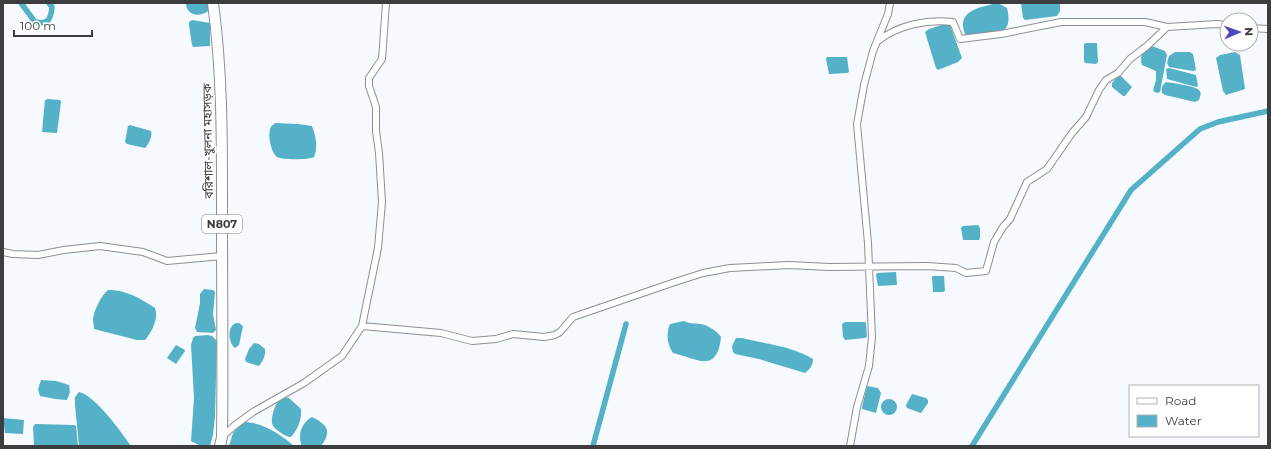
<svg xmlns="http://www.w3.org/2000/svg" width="1271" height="449" font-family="Montserrat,'Noto Sans Bengali',sans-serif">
  <rect width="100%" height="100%" fill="#f6fafe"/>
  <path fill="#54b1c8" d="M186,3H208V11C199,18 186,15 186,3Z
    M998,3L1007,8C1015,40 989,34 966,36C954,11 980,7 998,3Z
    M1021,3H1060V11L1057,16L1025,20L1023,18Z
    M192,20L210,23V46L193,47L192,45L189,25V22Z
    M945,24L950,25L962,58L958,62L938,70L936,68L925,32L929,29Z
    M1086,43H1097L1098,62L1096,64L1085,63L1084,61V44Z
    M1152,46L1165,51L1167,55L1160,92L1157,93L1153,91L1156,80V71L1142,65C1139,55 1144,50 1152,46Z
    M1175,52H1190L1193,54L1196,70L1193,71L1169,67L1167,63L1169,56Z
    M1235,52L1240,55L1245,89L1226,95L1223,91L1216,58L1220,55Z
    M827,57H847L849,72L847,73L829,74L826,59Z
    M1169,68L1196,75L1198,86L1196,87L1167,79L1166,69Z
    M1118,76H1121L1132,87L1125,96H1123L1112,87V83Z
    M1166,82C1173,83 1195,86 1199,90C1202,93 1200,97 1199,100L1195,102L1165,95L1162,93C1161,88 1162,85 1166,82Z
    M48,99L60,100L61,102L57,133H56L42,132L45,100Z
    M275,123L298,124L312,126C316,136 318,147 314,157C309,160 282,160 277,157C271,153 267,134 271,127C272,125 273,125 275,123Z
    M130,125L151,131C153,136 148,145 145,148L127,144L125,142L128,126Z
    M978,225L980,228V238L979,240H963L961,228L963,226Z
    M896,272L897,285L878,286L876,275L877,273Z
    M933,276H944L945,291L943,292H933L932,277Z
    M204,289L213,290L215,292L213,314L216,330L213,333L197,332L195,328L200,303V294Z
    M108,290C124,289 142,299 155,308C159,318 152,332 145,340H137L94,329C94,326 93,322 93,319C94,310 101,296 108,290Z
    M684,321C689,324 694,323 700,324C708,325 717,331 721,337C717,374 698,359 673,353C667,345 666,333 670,324Z
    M845,322H865L866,323L867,337L865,338L845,340L843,337L842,324Z
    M236,323H239L243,326L239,345L235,348C228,343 227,326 236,323Z
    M208,335L212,336L217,341L215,416L213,435L210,446H201L191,441L194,398L191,345L193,338L195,336Z
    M736,338H742C765,344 792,346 813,359C813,365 810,369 805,373L759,359L735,354L733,352L732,346Z
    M254,343L259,344L265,349C266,355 263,361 259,366L246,362L245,359L249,349Z
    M176,345L185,350V351L176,364L167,358Z
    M41,380L56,381L69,385L70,392L67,400L55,399L40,396L38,389Z
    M867,386L878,388L881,393L876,413L862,409V407Z
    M79,392C95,395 122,433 131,446H79L75,405V397Z
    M912,394L926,398L928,400V403L921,413L918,412L907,408L906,405Z
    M282,397L289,398L301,409C302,418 298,430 291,437C286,437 273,429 272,423C271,415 276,401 282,397Z
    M881 407a8 8 0 1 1 16 0a8 8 0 1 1-16 0Z
    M312,417C328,425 332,431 321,446H302C297,435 302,422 312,417Z
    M3,418L24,420L23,434L5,433Z
    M243,422C262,422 280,434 294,446H229L233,433Z
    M35,424L74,425L76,426L78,446H34L33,427Z"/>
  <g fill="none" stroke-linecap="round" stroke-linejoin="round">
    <path stroke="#54b1c8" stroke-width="5.5" d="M21,3L35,22C48,25 51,19 52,7L49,3
      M593,446L626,324
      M972,446L1131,190L1200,129L1218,122L1268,111"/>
    <defs>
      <path id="minor" d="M1251,28L1268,29
        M878,41C898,25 927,19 953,22L960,39L1001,34L1061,22H1145L1167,27
        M3,252L13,254L38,255L64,250L100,246L143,252L167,261L222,256
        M362,326L441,333L472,341L496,339L513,334L544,337L555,335L560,332L573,317L672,283L703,273L730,268L789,265L829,267L927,266L956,268L966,273L986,271L994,242L1003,227L1010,219L1027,182L1047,169L1072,133L1086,117L1099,90L1106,80L1118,73L1130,59L1147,46L1167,27L1217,24L1227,25
        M222,437L234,426L253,412L304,383L342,356L362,326L378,248L382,202L379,153L376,131V107L369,86V78L382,59L386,3
        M850,446L857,407L869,366L872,337L868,243L857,124L864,85L873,51L888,14L890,3"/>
      <path id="trunk" d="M213,3C223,77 222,150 222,224C222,295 223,366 222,437L220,446"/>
    </defs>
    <use href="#minor" stroke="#8c8f92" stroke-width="8"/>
    <use href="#trunk" stroke="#8c8f92" stroke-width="12"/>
    <use href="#minor" stroke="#fff" stroke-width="6"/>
    <use href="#trunk" stroke="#fff" stroke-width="10"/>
  </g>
  <g text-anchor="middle" stroke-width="4" stroke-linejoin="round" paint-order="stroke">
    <rect fill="#fff" stroke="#767778" stroke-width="1" x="202" y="215" width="40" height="18" rx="3"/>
    <g font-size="11" font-weight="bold" fill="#3c3d3e">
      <text x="222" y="228">N807</text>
    </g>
    <g font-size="12" fill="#3c3d3e" stroke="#fff">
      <text transform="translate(208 141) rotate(-91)" y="4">বরিশাল-খুলনা মহাসড়ক</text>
    </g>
  </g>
  <rect width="1271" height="449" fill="none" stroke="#3c3d3e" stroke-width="8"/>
  <rect x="1129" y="385" width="130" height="52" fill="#ffffff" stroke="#b1b1b2"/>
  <rect x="1137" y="398" width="20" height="6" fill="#ffffff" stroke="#b1b1b2"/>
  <text x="1165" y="405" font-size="12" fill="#3c3d3e">Road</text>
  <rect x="1137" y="415" width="20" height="12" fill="#54b1c8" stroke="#b1b1b2"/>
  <text x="1165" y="425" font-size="12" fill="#3c3d3e">Water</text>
  <g transform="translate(1239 32) rotate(88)"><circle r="19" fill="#ffffff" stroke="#b1b1b2"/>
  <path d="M0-3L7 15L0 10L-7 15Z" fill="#4e46bc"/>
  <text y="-6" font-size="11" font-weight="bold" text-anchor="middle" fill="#3c3d3e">N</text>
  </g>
  <path d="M14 30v6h78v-6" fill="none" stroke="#3c3d3e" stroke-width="2"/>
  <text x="20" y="30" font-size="12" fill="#3c3d3e" stroke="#ffffff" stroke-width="3" paint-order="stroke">100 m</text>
</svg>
